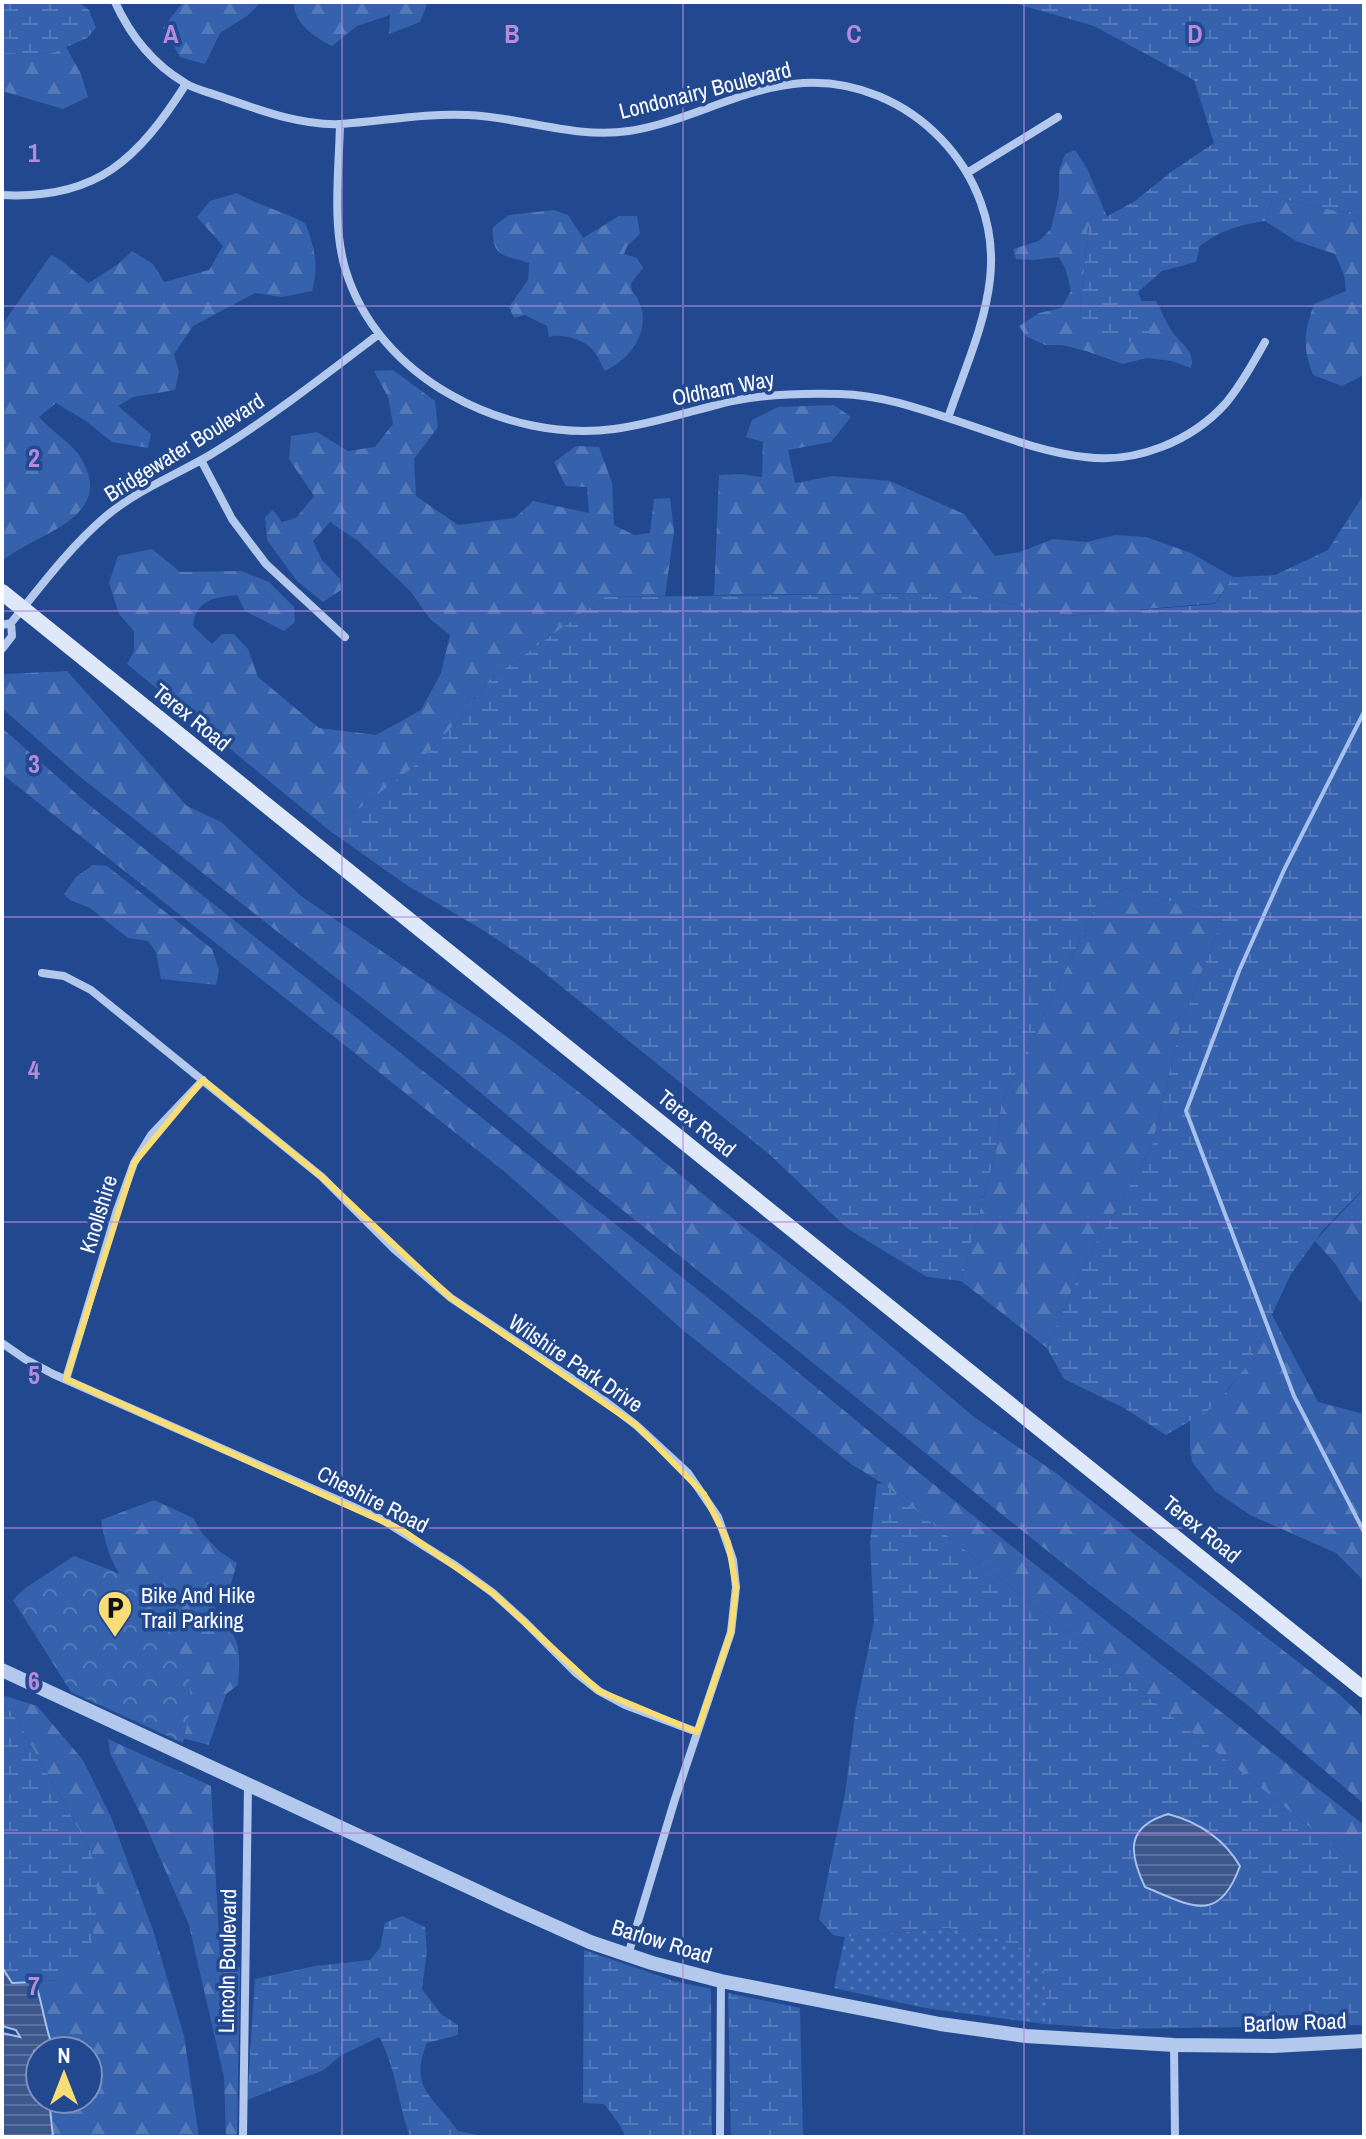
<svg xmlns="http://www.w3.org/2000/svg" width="1366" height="2139" font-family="'Archivo Narrow',sans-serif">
  <defs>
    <pattern id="grass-dots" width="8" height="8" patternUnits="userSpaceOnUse" patternTransform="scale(2)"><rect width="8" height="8" fill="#3661ad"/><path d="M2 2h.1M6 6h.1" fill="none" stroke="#5479b9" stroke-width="1.8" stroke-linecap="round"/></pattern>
    <pattern id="forest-firs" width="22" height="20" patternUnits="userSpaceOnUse" patternTransform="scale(2)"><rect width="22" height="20" fill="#3661ad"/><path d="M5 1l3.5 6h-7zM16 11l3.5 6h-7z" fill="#5479b9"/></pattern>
    <pattern id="wetland-marsh" width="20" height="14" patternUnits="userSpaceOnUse" patternTransform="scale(2)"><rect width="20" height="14" fill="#3661ad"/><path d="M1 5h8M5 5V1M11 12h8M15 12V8" fill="none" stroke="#5479b9"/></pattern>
    <pattern id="park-crowns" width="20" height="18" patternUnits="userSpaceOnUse" patternTransform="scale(2)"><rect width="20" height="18" fill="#3661ad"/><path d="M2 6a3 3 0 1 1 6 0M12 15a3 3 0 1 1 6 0" fill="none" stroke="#5479b9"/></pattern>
    <pattern id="water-rules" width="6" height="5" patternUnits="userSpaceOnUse" patternTransform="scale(2)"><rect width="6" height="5" fill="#3d588c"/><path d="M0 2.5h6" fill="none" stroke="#5a719d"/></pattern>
  </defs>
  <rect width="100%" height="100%" fill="#224990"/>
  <path fill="url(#grass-dots)" d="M948,1928L996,1938L1044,1957L1047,2013L1045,2024L925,2008L834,1988L845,1937Z"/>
  <path fill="url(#forest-firs)" d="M183,2H261L247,16L220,33L205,64L180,57L163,28Z
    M294,2H428L420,22L389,34L390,15L357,26L332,46C315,37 293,23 294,2Z
    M66,47L81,74L88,97L63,109L2,91V53L50,54Z
    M1075,150L1087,168L1107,217L1088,227L1080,314L1144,308L1142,301H1156C1162,311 1165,321 1171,330C1179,343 1196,350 1191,368L1172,361L1147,358L1123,364L1086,351L1062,345H1045L1026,336L1019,326L1039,313L1061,308L1071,291L1066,270L1059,257L1032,260L1016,259L1013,249L1039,241L1051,229L1059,195V171L1065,154Z
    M237,193C259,206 283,211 305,223C315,249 319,264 312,291L282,297L255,293L193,326L174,354L179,372L175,390L133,397L118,406L151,434L148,448L112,442L86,421L56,403L39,417C50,430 69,441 79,455C120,518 37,532 2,561V325L51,255C67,262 74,274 89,283L118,264L132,251L153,264L164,282L209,270L223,246L197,217L210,201Z
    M1273,197L1364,217V375L1342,386L1313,375C1302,344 1304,334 1314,304L1346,291L1344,275L1335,254L1296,241L1265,221Z
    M554,210L568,215L583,238L619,216H637L640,234L627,246L624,254L637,258L643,268L631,283C631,292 634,292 638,300C653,329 631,359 605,371C601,364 597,354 591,348C582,339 561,333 549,337L547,326L525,315L514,318L509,307L528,280L529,263C505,255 491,258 493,227L509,215Z
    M393,370L435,401L438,427L414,459L416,496L458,525L515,518L533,501L589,513L587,487L566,486L554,462L576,446L599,447L612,483L614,525L634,535L650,533L654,499L670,498L674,531L665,596L605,597L489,680L461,718L411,769L330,831L127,664L134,651V631L119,614L109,583L118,556L152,549L180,572L241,571L269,582L294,607L295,622L284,631L245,611L237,595C214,597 195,601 193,626L212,644L222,634H234L248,649L258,677L319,728L376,735L421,710L441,673L450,635L430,619L411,592L358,541L330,522L313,541L322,560L340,579L341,590L323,602L297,581L267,540L265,517L273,510L282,522L296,518L314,496L289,459L291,436L317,432L348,451L375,447L393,424L388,397L374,371Z
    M834,405L851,417L831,442L788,450L795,483L833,476L890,481L964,514L995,556L1020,552L1053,539L1087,542L1115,535L1146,537L1191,553L1233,577L1215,603L1065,616L961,593L714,595L719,475L740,474L762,477L763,442L746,437L752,420L778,407Z
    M67,671L187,806L221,822L301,896L510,1039L592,1102L726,1213L844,1306L974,1417L1056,1473L1339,1694L1364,1718V1804L1245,1703L1090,1585L575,1172L450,1067L79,776L2,708V677L6,674Z
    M2,728L88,804L713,1302L917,1471L1364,1825V1871L882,1483L851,1464L684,1331L505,1172L2,774Z
    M93,865L107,866L212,949L219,970L216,985L161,979L156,952L148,941L128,938L90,908L70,900L64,894L76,877Z
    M1128,888L1223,918L1180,1028L1152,1147L1082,1268L1047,1348L961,1281L996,1151L1001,1104L1098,902Z
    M1364,1189V1303L1359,1301L1334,1262L1315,1241Z
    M1272,1315L1318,1402L1364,1414V1581L1336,1553L1250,1515L1215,1491L1192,1462L1190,1448V1421C1234,1395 1251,1359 1272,1315Z
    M154,1500L193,1518L202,1533L219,1551L237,1563L230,1587L214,1605C218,1618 224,1623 232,1633C242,1647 239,1668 238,1685L226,1694L209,1745L157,1732L123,1579C110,1561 105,1543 101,1520Z
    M2,1695L37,1706L83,1760L111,1817L153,1930L184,2036L199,2137H53L49,2099H88V2051H40V2065L34,2050L50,2041L35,1982L61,1980L92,1853L17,1720L2,1701Z
    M108,1739L211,1786L220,1958L233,1960L240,1968L237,2137H226L224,2077L189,1925L144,1821L110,1753Z"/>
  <path fill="url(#wetland-marsh)" d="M2,2H78L89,10L96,28L87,38L50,54L2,53Z
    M1010,2H1364V217L1273,197L1265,221C1239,225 1221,230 1200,246L1196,262L1162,271L1138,292L1148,318L1150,333C1129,350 1113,340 1090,332L1080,314L1088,227L1135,201L1171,172L1214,143L1194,80L1094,26Z
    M1364,494V1188L1323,1230L1291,1274L1248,1365L1212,1408L1166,1435L1124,1408L1064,1379L1047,1348L1082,1268L1152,1147L1180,1028L1223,918L1128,888L1098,902L1001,1104L996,1151L961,1281L927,1277L848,1229L769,1154L536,966L483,930L408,886L330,831L411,769L461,718L489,680L605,597L961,593L1066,616L1215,604L1233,577L1275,575L1328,550Z
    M882,1483L1364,1871V2025L1117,2029L1045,2024L1047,2013L1043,1957L996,1938L948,1928L845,1937L833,1935L819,1919L845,1794L856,1708L874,1622L870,1542L877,1484Z
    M2,1701L17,1720L92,1853L98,1898L90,1957L61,1980L11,1983L2,1967Z
    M402,1916L425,1927L427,1951L422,1989L441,2014L458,2025V2035L427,2043C408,2088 434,2097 458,2131L488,2137H410C398,2104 396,2067 379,2037L340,2056L324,2070L247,2100L255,1979L315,1966L370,1960L380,1948L385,1923Z
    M584,1950L674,1981L711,1989L712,2137H625C623,2127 611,2113 604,2104L583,2103Z
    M728,1993L800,2008L803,2137H731Z"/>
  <path fill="url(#park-crowns)" d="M74,1556L131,1578L177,1646L189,1678L191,1705L183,1743L71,1692L13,1600L24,1589Z"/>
  <path fill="url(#water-rules)" stroke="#a6c1ed" stroke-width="2" d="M1168,1814C1198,1822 1224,1839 1240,1866C1219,1925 1191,1906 1145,1887C1129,1853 1125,1827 1168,1814Z
    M2,1967L12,1983L35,1982C42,2001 44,2022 51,2042L34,2051L40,2065V2099H49L53,2137H2V2033L20,2037L16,2030L2,2026Z"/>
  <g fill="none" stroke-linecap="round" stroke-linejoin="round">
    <path stroke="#a6c1ed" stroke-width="4" d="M1364,712L1284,870L1239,971L1186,1111L1294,1396L1364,1532"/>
    <path stroke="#b2c8ec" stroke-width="8" d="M115,2C130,35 153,64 185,83C194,89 208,92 219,96C257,109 300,126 341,124C384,121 425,113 468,115C522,117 573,139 629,131C688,122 743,87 803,83C910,77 1002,173 990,279C985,326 963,373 948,418
      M340,124C339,170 332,223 345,268C377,378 506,443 614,429C654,424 693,410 732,401C767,394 804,393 840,394C879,395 915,407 951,419C995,433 1039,452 1085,457C1136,464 1192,441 1226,403C1242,384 1253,363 1265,342
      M967,173L1058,117
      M2,195C97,200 138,159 186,84
      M201,460L232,519L266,564L345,637
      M2,625L11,623C41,586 69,548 105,517C137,490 174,476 210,455C269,419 324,376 379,334
      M2,649L12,636L11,623
      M42,973L64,976L91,990L322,1177L394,1249L451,1298L601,1398L636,1425L688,1473L718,1517L733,1560L736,1587L731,1632L675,1799L628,1955
      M2,1343L25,1359L53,1374L381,1519L456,1566L493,1593L525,1622L575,1672L599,1691L625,1705L697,1732
      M66,1379L117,1210L134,1163L151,1135L203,1080
      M1174,2045L1175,2137
      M243,2137L248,1786
      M720,2137L721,1981"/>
    <path stroke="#b2c8ec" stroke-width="14" d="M2,1670L505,1904L590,1942L652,1963L721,1981L940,2024L1026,2036L1174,2045L1274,2046L1364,2041"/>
    <path stroke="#dee8f9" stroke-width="16" d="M2,592L1364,1690"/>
  </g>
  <path fill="none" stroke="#f8dd75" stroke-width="6" stroke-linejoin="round" d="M203,1080L322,1177L451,1298L636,1425L704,1494L728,1542L736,1587L731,1632L697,1732L599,1691L493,1593L402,1530L66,1379L134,1163Z"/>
  <path fill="none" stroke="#b68bdc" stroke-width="2" stroke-opacity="0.55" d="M342,2V2137M683,2V2137M1024,2V2137M2,306H1364M2,611H1364M2,917H1364M2,1222H1364M2,1528H1364M2,1833H1364"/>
  <defs>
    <symbol id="parking-pin" viewBox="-11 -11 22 30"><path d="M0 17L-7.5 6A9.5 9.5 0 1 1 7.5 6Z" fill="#f8dd75" stroke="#224990"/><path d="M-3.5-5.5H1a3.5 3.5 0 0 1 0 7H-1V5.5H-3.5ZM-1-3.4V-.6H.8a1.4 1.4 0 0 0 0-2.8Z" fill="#111"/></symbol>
  </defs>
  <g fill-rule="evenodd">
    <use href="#parking-pin" x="95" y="1588" width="40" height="54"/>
  </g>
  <g text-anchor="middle" stroke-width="7" stroke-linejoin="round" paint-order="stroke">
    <g font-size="22" fill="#fff" stroke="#224990">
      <text transform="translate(705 90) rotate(-14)" y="8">Londonairy Boulevard</text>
      <text transform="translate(723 388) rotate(-11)" y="8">Oldham Way</text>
      <text transform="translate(184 447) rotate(-32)" y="8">Bridgewater Boulevard</text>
      <text transform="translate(192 717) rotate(39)" y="8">Terex Road</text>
      <text transform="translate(697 1123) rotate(39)" y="8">Terex Road</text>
      <text transform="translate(98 1214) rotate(-73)" y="8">Knollshire</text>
      <text transform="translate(576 1363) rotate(34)" y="8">Wilshire Park Drive</text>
      <text transform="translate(373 1499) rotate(27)" y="8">Cheshire Road</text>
      <text transform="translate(1202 1529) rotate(39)" y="8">Terex Road</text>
      <text transform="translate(662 1941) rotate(17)" y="8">Barlow Road</text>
      <text transform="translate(227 1961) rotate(-89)" y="8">Lincoln Boulevard</text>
      <text transform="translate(1295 2022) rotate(-2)" y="8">Barlow Road</text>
    </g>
    <g font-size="22" fill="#fff" stroke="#224990" text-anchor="start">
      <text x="141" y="1603">Bike And Hike<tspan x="141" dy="25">Trail Parking</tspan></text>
    </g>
  </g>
  <g font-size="26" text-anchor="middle" font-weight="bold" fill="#b68bdc" stroke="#224990" stroke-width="7" stroke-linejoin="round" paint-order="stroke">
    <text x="171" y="43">A</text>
    <text x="512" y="43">B</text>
    <text x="854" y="43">C</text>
    <text x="1195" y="43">D</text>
    <text x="34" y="162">1</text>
    <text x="34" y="467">2</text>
    <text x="34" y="773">3</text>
    <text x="34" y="1079">4</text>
    <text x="34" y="1384">5</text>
    <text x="34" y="1690">6</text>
    <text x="34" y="1995">7</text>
  </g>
  <rect width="1366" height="2139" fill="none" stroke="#ffffff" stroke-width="8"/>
  <g transform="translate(64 2075)"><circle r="38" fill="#224990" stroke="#7a92bc" stroke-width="2"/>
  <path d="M0-6L14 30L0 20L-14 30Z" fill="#f8dd75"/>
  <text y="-12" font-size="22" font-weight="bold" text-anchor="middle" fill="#ffffff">N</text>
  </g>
</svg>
